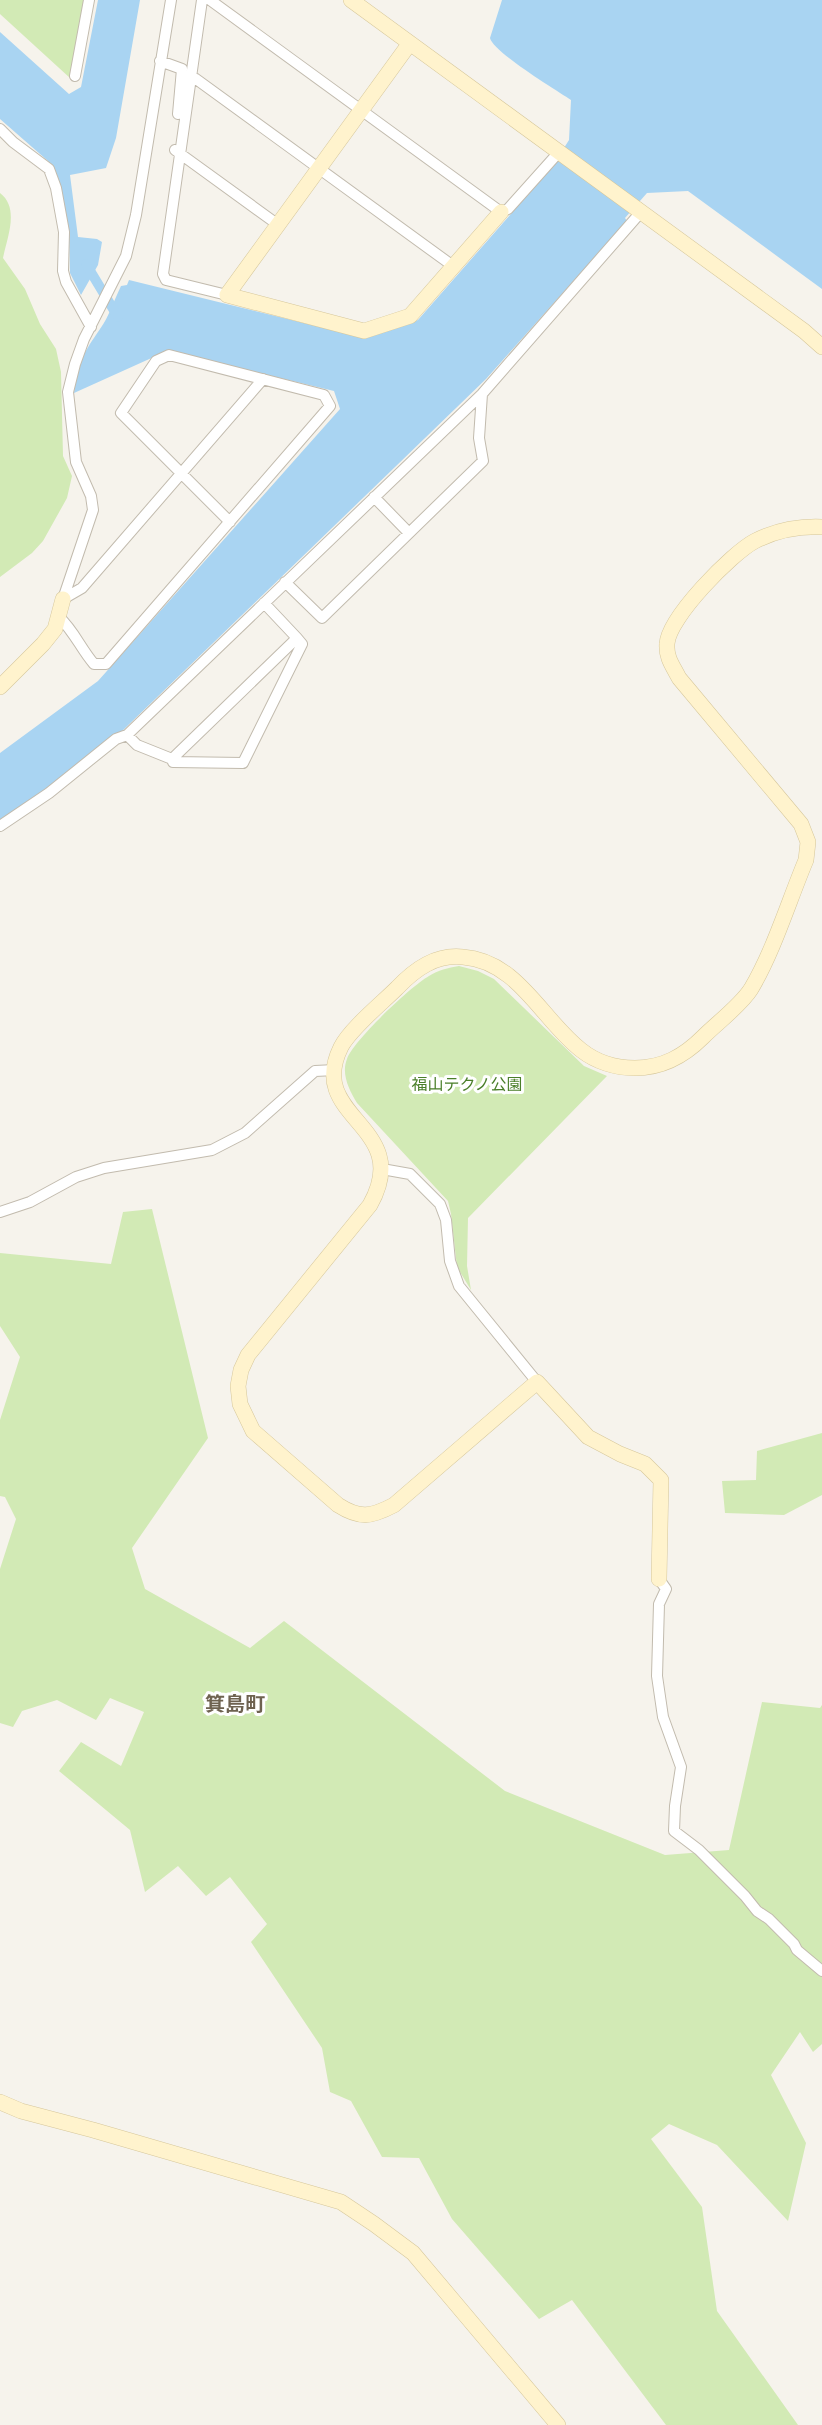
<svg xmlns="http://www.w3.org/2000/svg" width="822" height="2425" font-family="Overpass,'Noto Sans JP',sans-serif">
  <rect width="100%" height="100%" fill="#f6f3ec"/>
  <path fill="#d2eab5" d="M0,0H86L70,78L0,14Z
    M0,193C20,208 7,238 3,258L25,289L40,324L56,349L61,372L63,456L72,476L67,498L43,541L32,553L0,577Z
    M459,966L478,971L494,979L584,1066L607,1076L468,1218L467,1266L471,1290L457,1267L451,1214L448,1201L357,1103C349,1090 341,1074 347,1059C353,1041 411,986 429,976C438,970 448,968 459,966Z
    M152,1209L208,1438L132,1548L145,1589L250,1648L284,1621L505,1791L665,1855L729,1850L762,1702L820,1708L822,1705V2044L813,2052L800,2032L771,2075L806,2143L788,2221L717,2145L669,2124L651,2139L702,2207L717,2311L798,2425H666L572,2300L539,2319L452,2219L419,2158L382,2157L351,2101L330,2092L322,2048L251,1942L267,1924L230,1877L206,1896L178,1866L145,1892L130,1830L59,1771L81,1742L121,1766L144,1712L110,1698L96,1720L57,1700L22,1711L13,1727L0,1723V1569L16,1519L5,1497L0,1496V1420L20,1357L0,1326V1253L111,1264L123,1212Z
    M822,1433V1495L784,1515L725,1513L722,1481L756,1480L757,1451Z"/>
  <path fill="#a9d4f2" d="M98,0H140L116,138L106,168L70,175L78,237L97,239L102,242L98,265L81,295L70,273L69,229L57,176L48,161L0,119V32L69,94L81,87Z
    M502,0H822V289L688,191L647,193L625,218L627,221L486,379L119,734L40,796L0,823V753L98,681L340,409L334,391L167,351L74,393C77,363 83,354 100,329C109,317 114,300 121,286L127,285L129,280L365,338L418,320L552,167L569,140L571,100C556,90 493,52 490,38Z"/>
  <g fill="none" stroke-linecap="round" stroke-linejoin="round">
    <path stroke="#a9d4f2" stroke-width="10" d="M86,264L118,317"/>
    <defs>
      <path id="street" d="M202,0L163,274L166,280L227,295
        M210,0L501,212L508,209L559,152
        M160,61L182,69L178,114
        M75,76L89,0
        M190,77L196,79L453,266
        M0,129L13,142L49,169L56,188L64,232L63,271L66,282L91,327
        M175,150L277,224
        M374,497L409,533
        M285,582L322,618L483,461L479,438L482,394
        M63,599L93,510L91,496L76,462L68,392L75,364L84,339L126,256L136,215L171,0
        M63,599L82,588L263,379
        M59,617C74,631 81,649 94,664H106L330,406L324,395L169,355L156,361L121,413L230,522
        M127,735L137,745L172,759L297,638L264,603
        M172,759L173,762L243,763L302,644L297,638
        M0,826L49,793L116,739L127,735L482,394L641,212
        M382,1169L410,1174L440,1204L446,1220L450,1261L459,1286L537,1382
        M0,1212L30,1202L76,1177L104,1168L212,1150L245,1133L315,1071L335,1070
        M659,1579L666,1589L659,1604L657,1676L663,1717L681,1767L675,1806L674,1831L699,1850L745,1896L757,1911L769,1919L794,1944L797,1950L822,1971"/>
      <path id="secondary" d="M351,0L804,331L822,347
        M410,43L227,295L364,331L410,316L501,212
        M0,687L43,644L55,629L63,599
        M659,1579L661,1480L645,1464L620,1454L588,1437L537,1382L394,1505C371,1517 360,1519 338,1505L253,1431L240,1404L238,1386L241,1370L248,1355L370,1205C415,1125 305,1119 341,1047C350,1029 382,1003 397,988C415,969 436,954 463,957C518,961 542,1020 581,1050C596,1062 616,1068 635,1068C663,1068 684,1056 703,1037C717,1023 741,1005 751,989C774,950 788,903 806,860L808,842L801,824L679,678C673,666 666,658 667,644C668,618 732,553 755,541C777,530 798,526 822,527
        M0,2102L21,2111L93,2130L341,2202L374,2224L413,2253L558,2425"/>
    </defs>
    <use href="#street" stroke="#c2bbae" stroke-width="12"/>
    <use href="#secondary" stroke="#d6c79b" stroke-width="16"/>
    <use href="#street" stroke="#fff" stroke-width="10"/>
    <use href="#secondary" stroke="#fff3cd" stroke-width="15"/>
  </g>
  <g text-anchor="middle" stroke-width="6" stroke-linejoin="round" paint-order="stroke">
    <g font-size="16" fill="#4a7f2a" stroke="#fff">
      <text x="467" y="1090">福山テクノ公園</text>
    </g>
    <g font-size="20" font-weight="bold" fill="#6e6250" stroke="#fff">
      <text x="235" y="1711">箕島町</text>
    </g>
  </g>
</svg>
